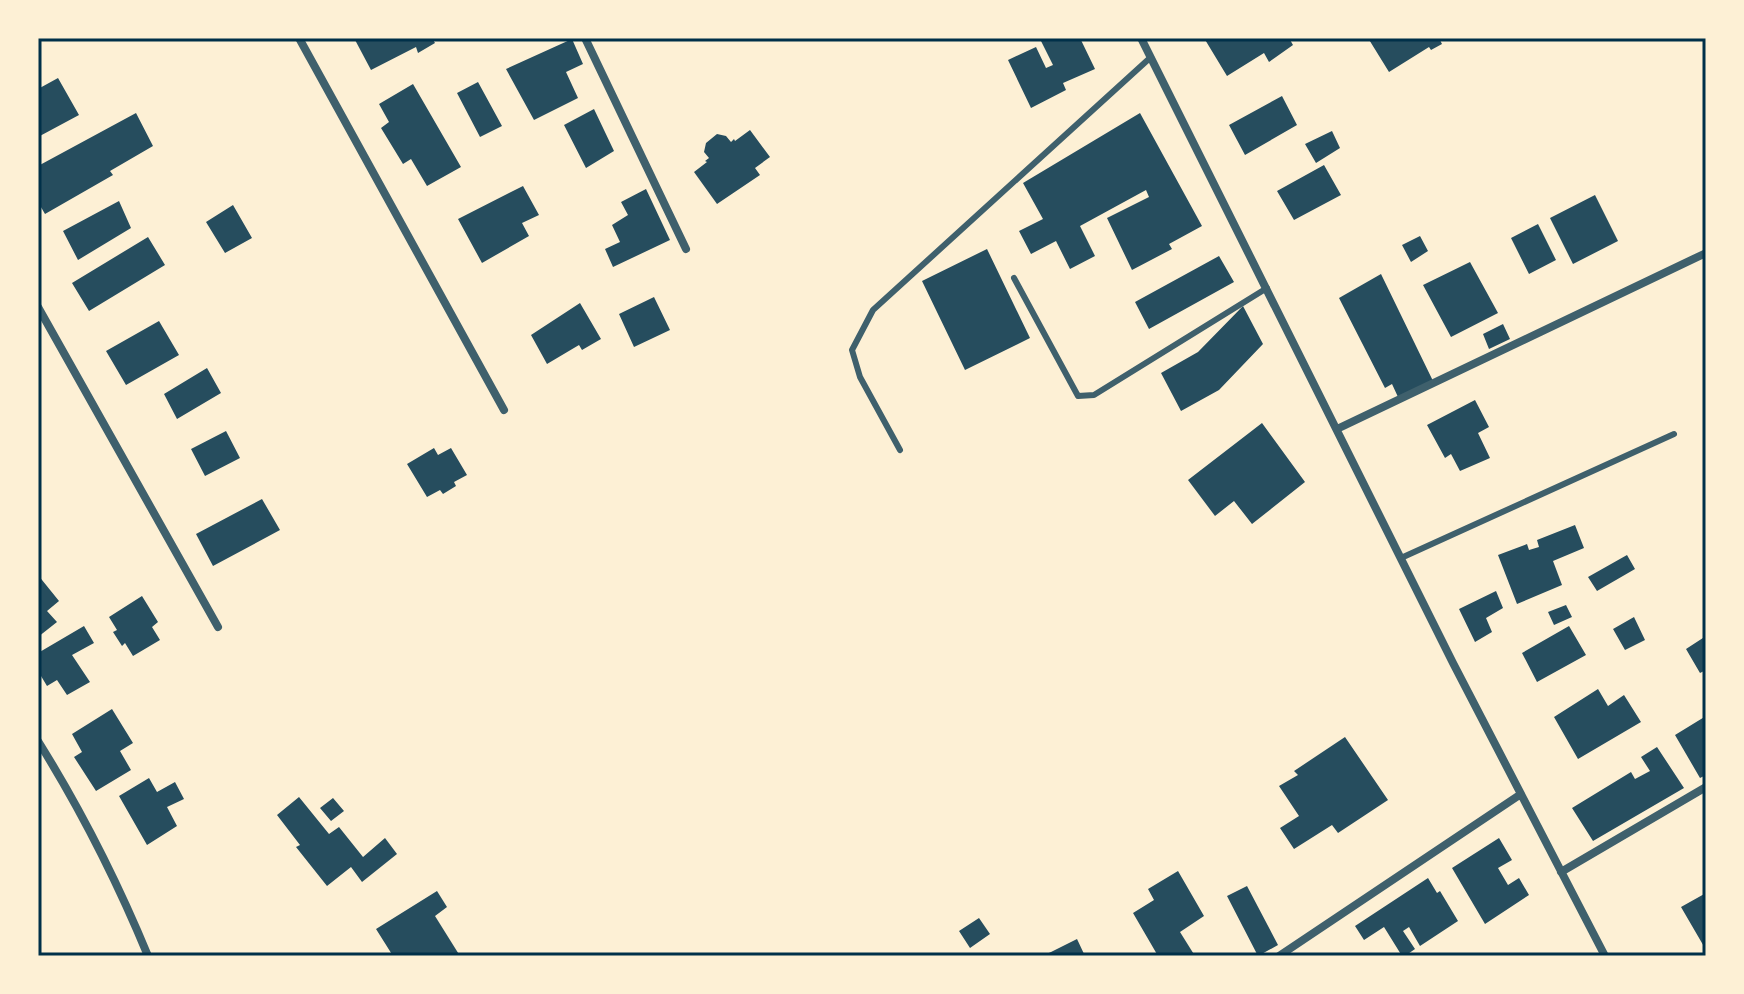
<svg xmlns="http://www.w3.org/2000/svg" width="1744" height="994" font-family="Helvetica,sans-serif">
  <rect width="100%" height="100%" fill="#fdf0d5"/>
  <path fill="#264d5e" d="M354,38H432L435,43L418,53L416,47L371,70Z
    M1047,38H1080L1095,69L1063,83L1066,90L1031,108L1008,60L1036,47L1046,68L1053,65L1041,41Z
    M1204,38H1289L1293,45L1269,62L1264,53L1227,76Z
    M1368,38H1439L1442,44L1431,50L1429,47L1389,72Z
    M572,39L583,64L566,72L578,98L534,120L506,69Z
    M58,78L79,115L38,137V89Z
    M478,82L502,126L480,137L457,93Z
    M413,84L461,167L427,186L411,159L403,164L381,128L389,122L379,104Z
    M1282,96L1297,125L1245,155L1229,125Z
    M594,109L614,151L586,168L564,125Z
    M136,113L153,146L110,171L113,175L45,214L38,202V166Z
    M1140,113L1202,226L1169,244L1172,249L1132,270L1107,218L1149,197L1146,190L1080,226L1095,256L1070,269L1056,241L1031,254L1019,231L1043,219L1023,183Z
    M750,130L770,157L755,168L760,175L717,204L694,172L707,162L705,161L709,158L704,152L706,143L717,134L726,136L731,142L734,139L735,141Z
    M1332,131L1340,148L1316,163L1305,144Z
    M1324,165L1341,195L1294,220L1277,191Z
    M523,186L539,215L522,223L529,236L482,263L458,219Z
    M646,189L670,240L613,267L605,249L620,242L612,225L628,215L621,202Z
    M1595,195L1618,241L1573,264L1550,218Z
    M119,201L131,228L78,260L63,231Z
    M233,205L252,238L225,253L206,222Z
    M1538,224L1556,260L1529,274L1511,238Z
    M1420,236L1428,251L1411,262L1402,245Z
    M148,237L165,265L89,311L72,283Z
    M987,249L1030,338L965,370L922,281Z
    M1219,256L1234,282L1149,329L1135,302Z
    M1470,262L1498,313L1451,337L1423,285Z
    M1381,274L1433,381L1398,397L1392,384L1385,388L1339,298Z
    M654,297L670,330L634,347L619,314Z
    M580,303L601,339L582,350L579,345L547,364L531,335Z
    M1243,306L1263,344L1219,390L1181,411L1161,373L1198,352Z
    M159,321L179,355L126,385L106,351Z
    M1503,324L1510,339L1489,349L1483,334Z
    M207,368L221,393L177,419L164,394Z
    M1475,400L1489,427L1478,433L1490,458L1460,471L1451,454L1445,458L1427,425Z
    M1262,423L1305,482L1252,524L1234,501L1215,516L1188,480Z
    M226,431L240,458L205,476L191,449Z
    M434,448L438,455L451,448L467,475L454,482L456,486L443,494L440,490L427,497L407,464Z
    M262,499L280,530L213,566L196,534Z
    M1575,525L1584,548L1553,561L1562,585L1517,604L1498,555L1527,544L1529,550L1539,547L1537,540Z
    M1627,555L1635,569L1597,591L1588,577Z
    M38,575L59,601L47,611L57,622L38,637Z
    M1496,591L1503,608L1486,618L1492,632L1475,642L1459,609Z
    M142,596L158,622L152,627L160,640L133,656L125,643L122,646L113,632L117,630L109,617Z
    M1566,605L1572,617L1554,625L1548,612Z
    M1634,617L1645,640L1625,650L1613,629Z
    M84,626L94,643L72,655L90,682L67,695L57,680L47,686L38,671V653Z
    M1569,626L1586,655L1537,682L1522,653Z
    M1706,636V670L1700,673L1686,649Z
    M1598,689L1608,706L1624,695L1641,722L1578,759L1554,717Z
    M112,709L133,743L120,751L131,770L96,791L74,757L82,752L72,734Z
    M1706,716V775L1700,778L1675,735Z
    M1345,737L1388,800L1338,833L1332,825L1294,849L1280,828L1299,816L1279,786L1298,775L1294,771Z
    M1657,747L1684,788L1593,841L1572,808L1631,772L1635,779L1650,771L1641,757Z
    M149,778L157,792L175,782L184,799L167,807L177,826L147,845L119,796Z
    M299,797L329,834L339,827L363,857L385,838L397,854L362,882L351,867L327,886L296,847L300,845L277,815Z
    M333,798L344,811L331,821L320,808Z
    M1499,838L1512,860L1498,868L1508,885L1519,878L1529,895L1485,924L1452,868Z
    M1178,871L1204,916L1180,932L1195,956H1158L1133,913L1154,900L1148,889Z
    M1428,878L1437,893L1440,891L1458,921L1420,946L1409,927L1403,931L1415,949L1405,956H1402L1384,927L1364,940L1355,926Z
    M1247,886L1278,945L1258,956L1227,896Z
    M437,891L447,907L435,916L460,956H393L376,929Z
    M1706,893V950L1681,907Z
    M979,918L990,934L970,948L959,931Z
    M1077,939L1085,956H1042L1051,952Z"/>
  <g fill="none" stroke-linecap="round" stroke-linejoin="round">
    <path stroke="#3f606c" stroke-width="6" d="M1014,278L1078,396L1094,395L1267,288
      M900,450L860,377L852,350L873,310L1151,57
      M1401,558L1674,434"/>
    <path stroke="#3f606c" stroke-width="8" d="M299,38L504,410
      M585,38L686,249
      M1141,38L1453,663L1605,956
      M38,307L218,627
      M1337,429L1706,253
      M38,741C81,810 117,881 148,956
      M1561,872L1706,787
      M1279,956L1521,794"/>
  </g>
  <rect width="1744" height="994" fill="none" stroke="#fdf0d5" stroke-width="80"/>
  <rect x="40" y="40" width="1664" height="914" fill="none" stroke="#003049" stroke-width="3"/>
</svg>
